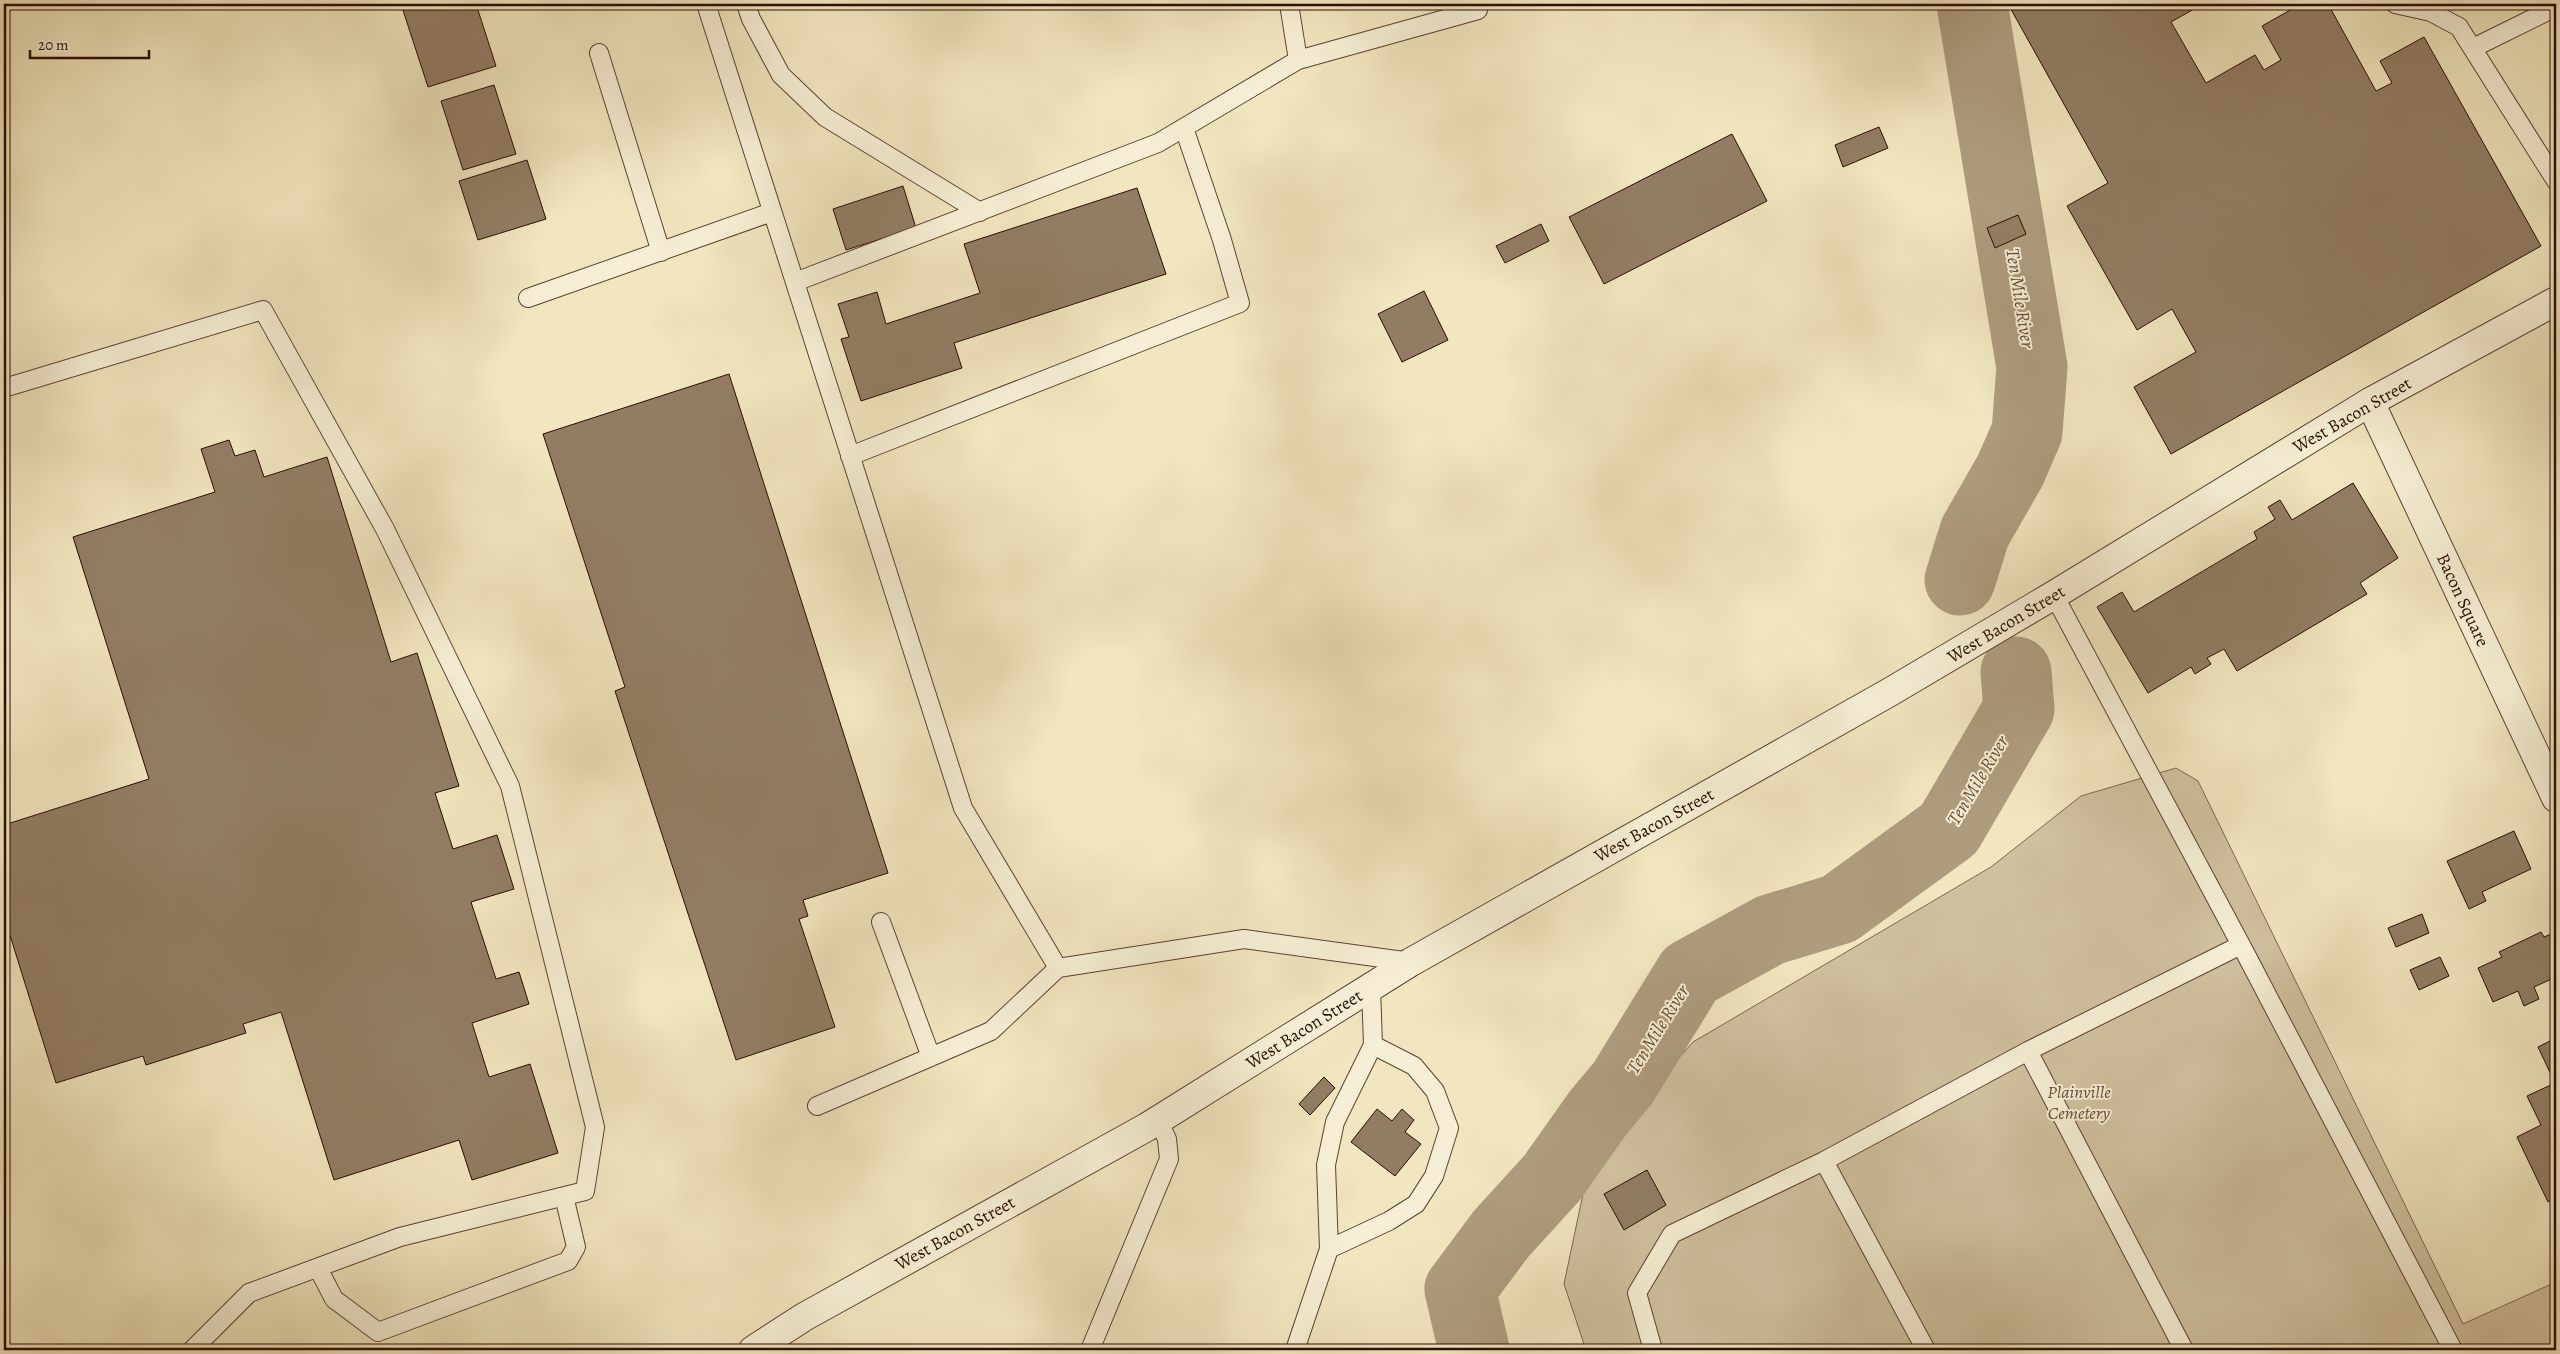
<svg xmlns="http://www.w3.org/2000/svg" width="2560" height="1354" font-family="Alegreya,serif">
  <rect width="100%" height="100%" fill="#f1e6bf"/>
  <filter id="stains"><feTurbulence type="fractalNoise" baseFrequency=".004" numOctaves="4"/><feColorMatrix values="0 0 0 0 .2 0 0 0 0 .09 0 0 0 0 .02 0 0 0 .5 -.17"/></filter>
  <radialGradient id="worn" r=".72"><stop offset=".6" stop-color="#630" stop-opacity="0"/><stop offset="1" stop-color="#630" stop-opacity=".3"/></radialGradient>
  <path fill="#cfc19f" stroke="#7d6650" d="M2176,768L2198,781L2463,1324L2556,1282V1350H1586L1564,1284L1591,1156L1693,1042L1991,867L2081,796Z"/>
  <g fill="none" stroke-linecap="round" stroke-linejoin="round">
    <path stroke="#ae9c7e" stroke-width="71" d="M1960,580L1975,532L2010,471L2027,432L2032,367L1972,4
      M1474,1350L1460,1289L1501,1234L1552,1178L1598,1113L1623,1083L1690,974L1770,930L1839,909L1949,829L2019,709L2016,672"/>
  </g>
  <path fill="#927d64" stroke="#2b0c01" d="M401,4H476L496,66L428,87Z
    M2008,4H2203L2171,22L2206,83L2255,55L2264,70L2281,60L2262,26L2301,4H2328L2376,91L2392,83L2380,61L2424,37L2541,246L2171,454L2134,387L2196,352L2172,309L2137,330L2067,206L2108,183Z
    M494,85L516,154L463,170L441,101Z
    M1879,127L1888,148L1843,167L1835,145Z
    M1732,134L1767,201L1604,284L1569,217Z
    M527,160L546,219L478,240L459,181Z
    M903,186L916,228L846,250L833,209Z
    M1137,188L1166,274L954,343L962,368L861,401L841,339L849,337L838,304L877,292L886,324L980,293L964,244Z
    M2018,215L2026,234L1995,248L1987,228Z
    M1541,224L1549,241L1505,263L1496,246Z
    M1424,291L1448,340L1402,362L1378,314Z
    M729,374L888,873L803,900L808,916L799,919L835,1027L736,1060L615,691L625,687L543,434Z
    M229,440L235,456L255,450L264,477L327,457L391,662L417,653L459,786L435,793L453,849L497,835L514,889L471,902L496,979L519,972L529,1004L472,1023L489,1077L530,1064L558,1153L472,1180L459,1140L334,1180L281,1012L243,1024L246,1033L146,1065L143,1056L56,1083L4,916V825L149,779L73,537L215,492L201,449Z
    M2353,483L2398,558L2360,583L2367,594L2237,671L2224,649L2207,658L2211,664L2195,674L2191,667L2148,693L2097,607L2122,592L2134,612L2257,539L2254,532L2275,519L2268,507L2280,500L2292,520Z
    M2514,831L2531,869L2482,892L2486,901L2469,909L2447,861Z
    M2422,914L2429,933L2396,947L2388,928Z
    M2541,932L2544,937L2556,932V977L2534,987L2539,999L2524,1006L2518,991L2493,1002L2478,968L2502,957L2499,952Z
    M2440,957L2449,976L2419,990L2410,970Z
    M2556,1038V1198L2548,1202L2517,1137L2541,1125L2527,1096L2555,1083L2538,1047Z
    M1324,1077L1335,1088L1310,1115L1299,1104Z
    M1377,1109L1392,1121L1402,1109L1414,1120L1405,1132L1421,1144L1395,1176L1351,1142Z
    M1647,1170L1666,1205L1624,1230L1604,1194Z"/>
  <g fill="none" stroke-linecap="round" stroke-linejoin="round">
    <defs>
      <path id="service" d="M706,4L963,808L1058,968L1244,939L1411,962
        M746,4L751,19L781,75L825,117L980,212
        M1289,4L1298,60
        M2395,4L2431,12L2459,27L2556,181
        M2473,48L2556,7
        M599,53L661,252
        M795,282L1158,143L1298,60L1478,10L1477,4
        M528,298L772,212
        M4,388L263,310L385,529L510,786L595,1127L585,1191L400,1237L249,1293L192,1350
        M850,456L1240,303L1222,240L1184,128
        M881,922L931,1057
        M2241,945L2453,1350
        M2028,1051L2241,945L2054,595
        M817,1106L991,1031L1058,968
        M1329,1249L1389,1221L1416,1204L1434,1176L1449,1128L1435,1091L1414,1066L1373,1045
        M318,1268L334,1299L378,1332L568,1261L576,1247L564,1196
        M1090,1350L1169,1159L1167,1139L1158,1120
        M1295,1350L1329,1249L1326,1165L1335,1122L1373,1045L1371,987
        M1653,1350L1637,1293L1672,1234L1824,1161
        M1926,1350L1824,1161L2028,1051L2184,1350"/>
      <path id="minor" d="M2370,402L2556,798"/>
      <path id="tertiary" d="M753,1350L804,1317L1147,1127L1411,962L1890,692L2054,595L2370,402L2556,301"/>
    </defs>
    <use href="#service" stroke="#5c4230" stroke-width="20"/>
    <use href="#minor" stroke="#5c4230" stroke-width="30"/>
    <use href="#tertiary" stroke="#5c4230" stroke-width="30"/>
    <use href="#service" stroke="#f6efd5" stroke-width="18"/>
    <use href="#minor" stroke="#f6efd5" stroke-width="28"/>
    <use href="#tertiary" stroke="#f6efd5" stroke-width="28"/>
  </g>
  <g text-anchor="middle" stroke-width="4" stroke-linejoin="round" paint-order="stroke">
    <g font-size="18" fill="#2b0c01" stroke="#f6efd5">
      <text transform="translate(2352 415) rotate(-30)" y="6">West Bacon Street</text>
      <text transform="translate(2463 600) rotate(65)" y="6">Bacon Square</text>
      <text transform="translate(2006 624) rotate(-31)" y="6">West Bacon Street</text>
      <text transform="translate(1654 825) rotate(-29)" y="6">West Bacon Street</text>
      <text transform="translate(1304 1029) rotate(-32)" y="6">West Bacon Street</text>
      <text transform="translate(955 1233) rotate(-29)" y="6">West Bacon Street</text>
    </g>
    <g font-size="18" font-style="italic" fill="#644b38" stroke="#f6efd5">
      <text x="2079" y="1098">Plainville<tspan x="2079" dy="21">Cemetery</tspan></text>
    </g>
    <g font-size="19" font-style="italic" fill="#664d39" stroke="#f6efd5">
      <text transform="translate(2021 298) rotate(81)" y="7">Ten Mile River</text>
      <text transform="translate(1977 780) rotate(-59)" y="7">Ten Mile River</text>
      <text transform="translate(1657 1029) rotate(-58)" y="7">Ten Mile River</text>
    </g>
  </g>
  <rect width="2560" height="1354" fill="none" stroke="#f1e6bf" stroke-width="20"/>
  <rect x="5" y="5" width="2550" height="1344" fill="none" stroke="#2b0c01" stroke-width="2.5"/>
  <rect x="10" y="10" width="2540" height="1334" fill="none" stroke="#2b0c01"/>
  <path d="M30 50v8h119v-8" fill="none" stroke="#2b0c01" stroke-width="2.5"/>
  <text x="38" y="50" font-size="15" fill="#2b0c01" stroke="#f6efd5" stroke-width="4" paint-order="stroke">20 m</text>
  <rect width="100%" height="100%" filter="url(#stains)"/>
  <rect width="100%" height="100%" fill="url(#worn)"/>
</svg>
